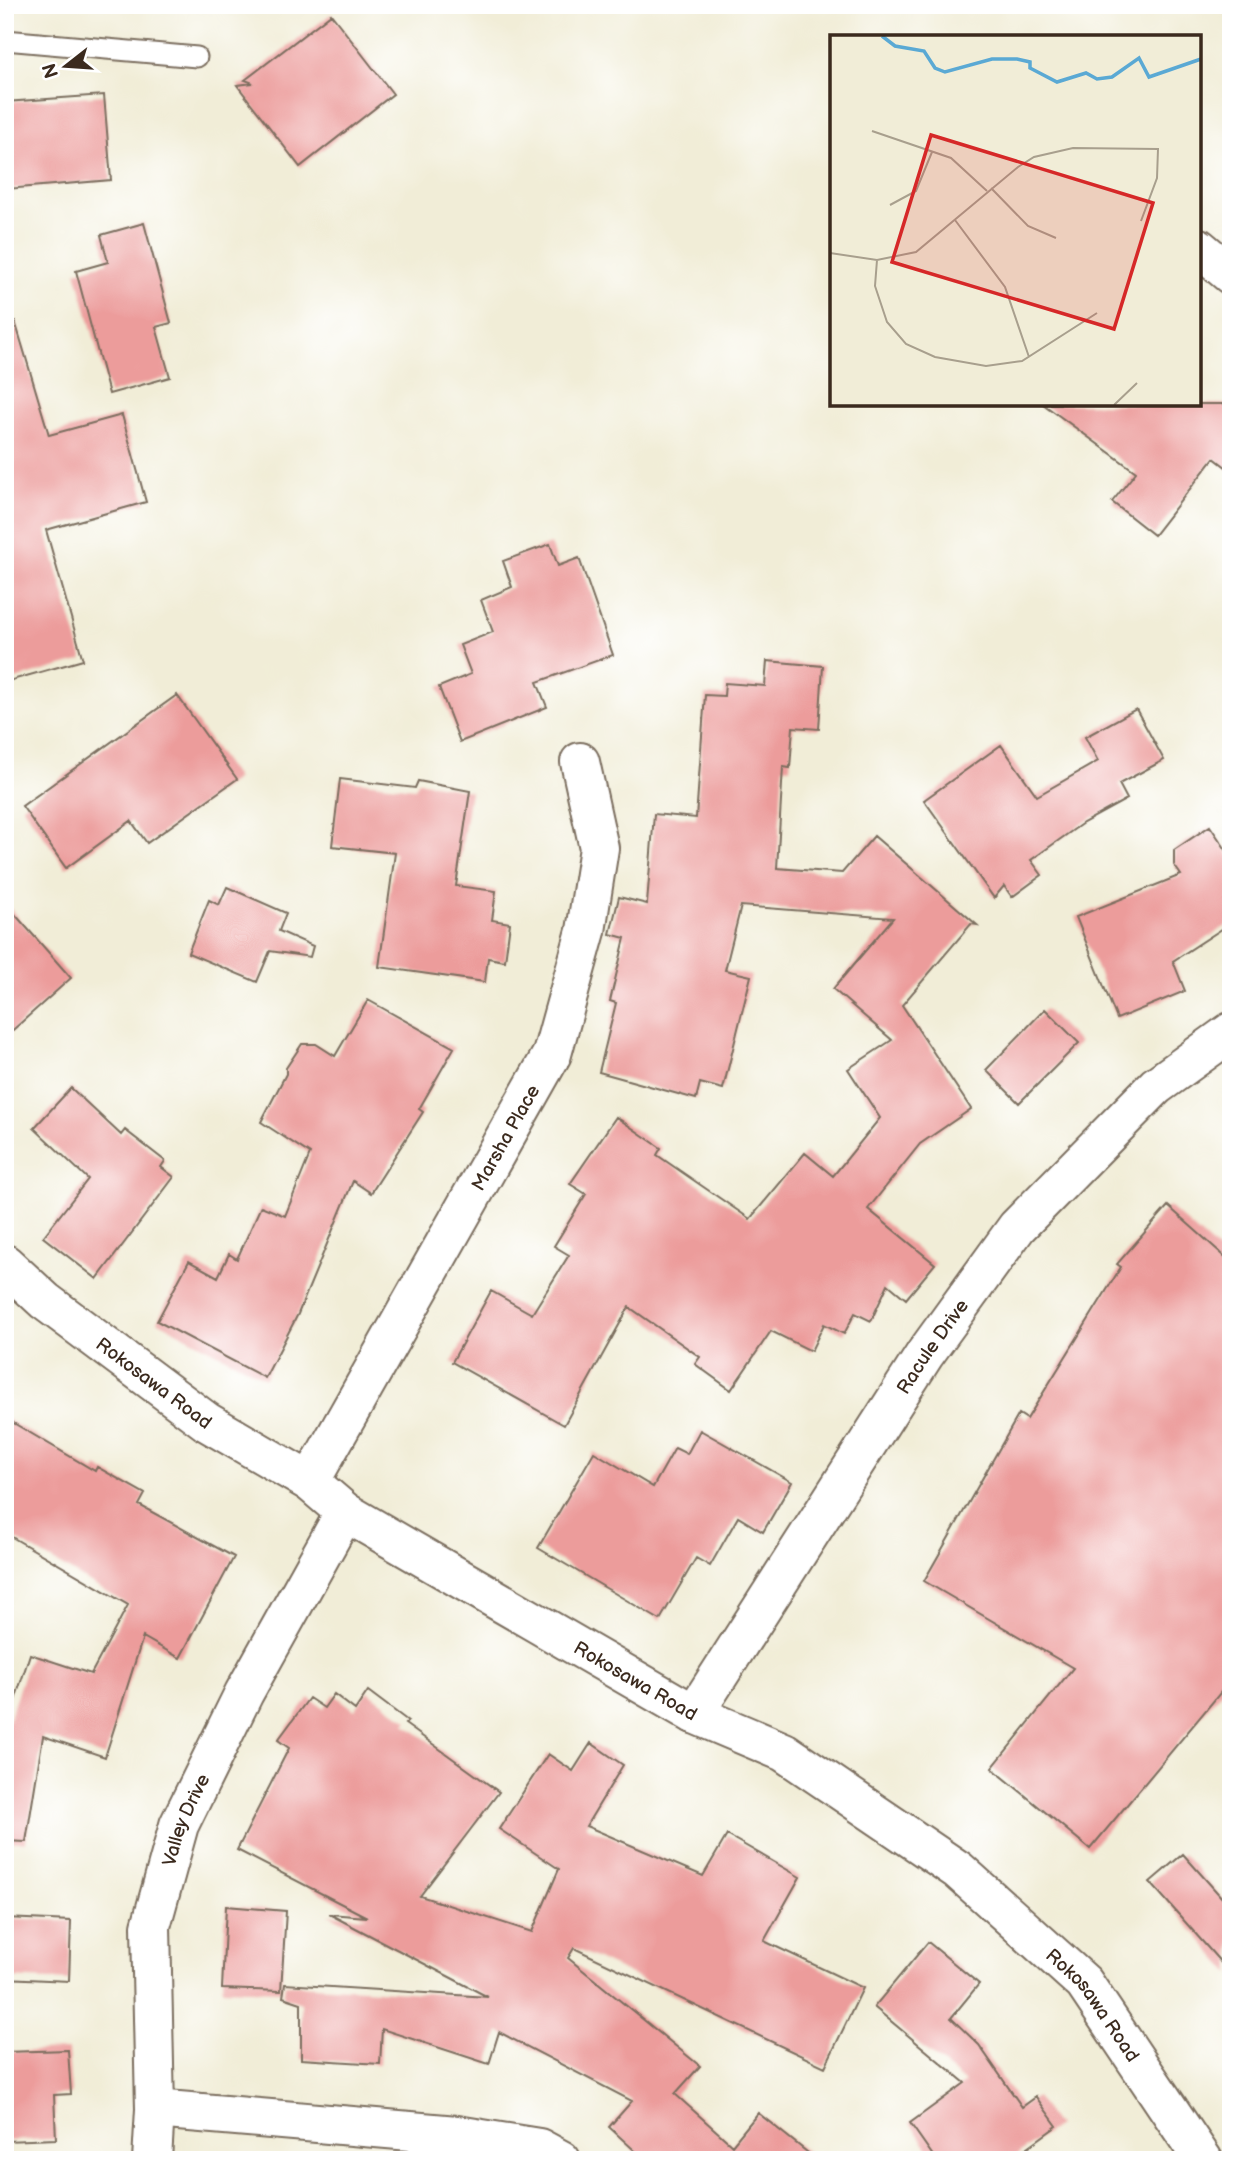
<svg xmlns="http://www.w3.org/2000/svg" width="1236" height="2165" font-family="'Balsamiq Sans',sans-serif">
  <rect width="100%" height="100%" fill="#fff"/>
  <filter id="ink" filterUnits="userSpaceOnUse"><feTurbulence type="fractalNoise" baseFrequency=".0143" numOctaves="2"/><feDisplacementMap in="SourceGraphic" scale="14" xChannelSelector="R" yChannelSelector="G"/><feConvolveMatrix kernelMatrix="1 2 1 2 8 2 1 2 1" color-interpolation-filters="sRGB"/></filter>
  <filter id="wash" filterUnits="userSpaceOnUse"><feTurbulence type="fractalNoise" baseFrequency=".00686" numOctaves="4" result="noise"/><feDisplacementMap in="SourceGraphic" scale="28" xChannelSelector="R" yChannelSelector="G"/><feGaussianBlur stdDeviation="1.57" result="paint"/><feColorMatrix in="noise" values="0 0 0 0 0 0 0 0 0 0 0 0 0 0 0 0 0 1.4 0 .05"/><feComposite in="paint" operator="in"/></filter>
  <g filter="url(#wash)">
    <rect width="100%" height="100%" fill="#f1edd7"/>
    <g id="blocks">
      <path fill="#ec9c9b" d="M331,14L393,94L300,167L237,85L253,83L245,80Z
        M104,95L111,180L7,189L5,102Z
        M144,223L171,323L156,327L170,377L109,394L76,271L108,262L101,235Z
        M15,321L49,435L122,415L146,502L46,530L83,660L5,682V322Z
        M1043,404H1231V471L1214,458L1154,535L1112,502L1136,472Z
        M550,544L558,566L579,558L613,655L537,682L547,707L460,742L439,687L471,674L460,645L493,632L481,600L512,587L503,561Z
        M767,661L823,666L819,729L793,727L790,768L783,767L777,868L842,873L874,836L977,925L971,924L902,1005L971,1109L920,1144L868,1209L935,1264L906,1299L888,1284L871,1321L855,1313L844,1334L824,1324L811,1351L771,1331L731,1390L695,1364L700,1357L629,1307L564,1425L452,1362L491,1291L532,1314L569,1255L554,1246L586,1194L570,1184L616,1117L661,1148L657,1155L750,1219L805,1153L833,1176L880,1118L848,1069L892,1040L833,989L893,918L741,906L725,970L751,976L723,1089L700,1083L696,1099L599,1072L616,1003L610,1001L625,938L610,934L619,897L647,904L654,814L696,818L705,695L724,696L725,683L765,686Z
        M177,695L237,779L147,843L131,821L66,868L22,806Z
        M1136,709L1164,760L1119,784L1127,799L1083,823L1031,860L1042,875L1012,897L1004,886L994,898L924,800L1001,745L1037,796L1098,761L1085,737Z
        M340,779L415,788L418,781L470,791L456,886L496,891L492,920L510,923L505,961L488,958L485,982L379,967L395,853L332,846Z
        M1210,826L1231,857V923L1173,961L1185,991L1117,1019L1076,917L1181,875L1174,865V850Z
        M227,887L286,913L279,931L313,946L310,957L270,951L257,982L188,953L209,900L219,905Z
        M5,903L71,978L5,1037Z
        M368,1000L454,1048L419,1109L423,1112L371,1193L353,1181L298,1314L265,1378L157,1321L189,1261L218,1277L229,1254L237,1259L261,1206L285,1216L310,1154L261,1122L286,1074V1068L302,1044H316L335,1056Z
        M1045,1009L1079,1043L1019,1103L986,1070Z
        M71,1088L121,1135L125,1130L165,1161L161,1167L174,1177L97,1279L43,1237L88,1179L34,1128Z
        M1168,1206L1231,1262V1680L1090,1849L992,1768L1073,1668L924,1581L1019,1414L1027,1419L1121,1267L1117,1264Z
        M5,1418L95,1471L97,1467L145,1494L139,1505L234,1557L180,1658L143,1637L105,1757L43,1736L26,1842L5,1841V1731L30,1654L91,1674L128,1605L5,1533Z
        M700,1430L792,1482L763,1532L738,1517L710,1566L696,1558L660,1620L538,1548L594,1452L653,1487L675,1448L687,1454Z
        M368,1691L408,1721L405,1724L499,1792L420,1896L532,1932L559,1869L499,1829L548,1754L573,1771L591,1743L623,1765L586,1826L703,1876L727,1835L800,1877L764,1941L863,1988L825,2067L574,1948L568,1958L700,2066L675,2094L732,2145L758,2113L817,2160H645L609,2127L632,2101L499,2032L489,2064L382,2029L380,2064L301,2059V2003L283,1997L285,1984L488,1997L329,1914L367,1917L237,1850L289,1748L278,1740L309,1698L324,1708L334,1694L355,1710Z
        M1183,1854L1231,1908V1974L1150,1882Z
        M226,1906L286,1911L281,1991L222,1989Z
        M5,1918L71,1921L69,1981L5,1978Z
        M928,1942L979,1984L951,2018L979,2045L1022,2107L1036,2097L1057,2126L1010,2160H936L910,2123L965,2083L874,2007Z
        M68,2050L71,2094L54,2095L56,2139L5,2141V2052Z"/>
    </g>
  </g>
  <g filter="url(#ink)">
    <use href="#blocks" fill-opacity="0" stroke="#7b6e5f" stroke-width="2"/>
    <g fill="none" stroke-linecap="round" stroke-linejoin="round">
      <defs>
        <path id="lane" d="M5,40L197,57"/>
        <g id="street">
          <path d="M1199,248L1231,275"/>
          <path id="s1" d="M5,1264L45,1301L207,1422L310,1482L345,1512L694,1714L784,1752L958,1870L1084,1983L1203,2160"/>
          <path id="s2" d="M310,1482L552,1054L586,931L599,848L580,762"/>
          <path id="s3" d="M694,1714L925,1354L1017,1227L1156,1086L1231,1032"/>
          <path d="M155,2109L457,2135L539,2148L561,2160"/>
          <path id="s4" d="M152,2160L155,2109L151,1926L179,1825L244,1693L345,1512"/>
        </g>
      </defs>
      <use href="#lane" stroke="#7b6e5f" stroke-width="23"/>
      <use href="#street" stroke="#7b6e5f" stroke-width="42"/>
      <use href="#lane" stroke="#fff" stroke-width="19"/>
      <use href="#street" stroke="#fff" stroke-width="38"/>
    </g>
  </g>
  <g text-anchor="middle" stroke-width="7" stroke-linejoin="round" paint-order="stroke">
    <g font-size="19" fill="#3b2a1e" stroke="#fff">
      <text dy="7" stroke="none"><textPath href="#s2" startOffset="396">Marsha Place</textPath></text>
      <text dy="7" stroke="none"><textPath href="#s3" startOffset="438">Racule Drive</textPath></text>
      <text dy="7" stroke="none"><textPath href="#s1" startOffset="191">Rokosawa Road</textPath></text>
      <text dy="7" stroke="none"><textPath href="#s1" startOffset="758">Rokosawa Road</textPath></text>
      <text dy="7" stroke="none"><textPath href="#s4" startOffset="346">Valley Drive</textPath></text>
      <text dy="7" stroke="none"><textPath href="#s1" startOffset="1325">Rokosawa Road</textPath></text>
    </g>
  </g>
  <g transform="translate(830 35)">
    <rect width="371" height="371" fill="#f1edd7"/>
    <path fill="none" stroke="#5aa9d4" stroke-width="3.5" d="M52,1L65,11L94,16L105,33L115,37L162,24H187L200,27V33L227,47L256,38L267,44L282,42L309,23L319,42L371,24"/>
    <path fill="none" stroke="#a89f8d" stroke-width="2" d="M42,96L121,123L157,156M161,153L198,191L226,203M60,170L86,156L102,117M125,185L175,252L199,322M0,218L47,225L86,217L188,132L204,122L243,113L328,114L327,143L311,186M47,225L45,251L57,287L76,309L105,322L156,331L192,326L267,278M284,370L307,348"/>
    <path fill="#d62828" fill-opacity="0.15" stroke="#d62828" stroke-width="3.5" d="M101,100L323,168L284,294L62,227Z"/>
    <rect width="371" height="371" fill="none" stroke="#3b2a1e" stroke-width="3.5"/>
  </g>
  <rect width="1236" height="2165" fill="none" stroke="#fff" stroke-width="28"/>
  <g transform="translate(66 66) rotate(253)" stroke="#ffffff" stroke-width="5" paint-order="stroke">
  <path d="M0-5L12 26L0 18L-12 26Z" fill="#3b2a1e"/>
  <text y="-10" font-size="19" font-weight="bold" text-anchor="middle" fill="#3b2a1e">N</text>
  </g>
</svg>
